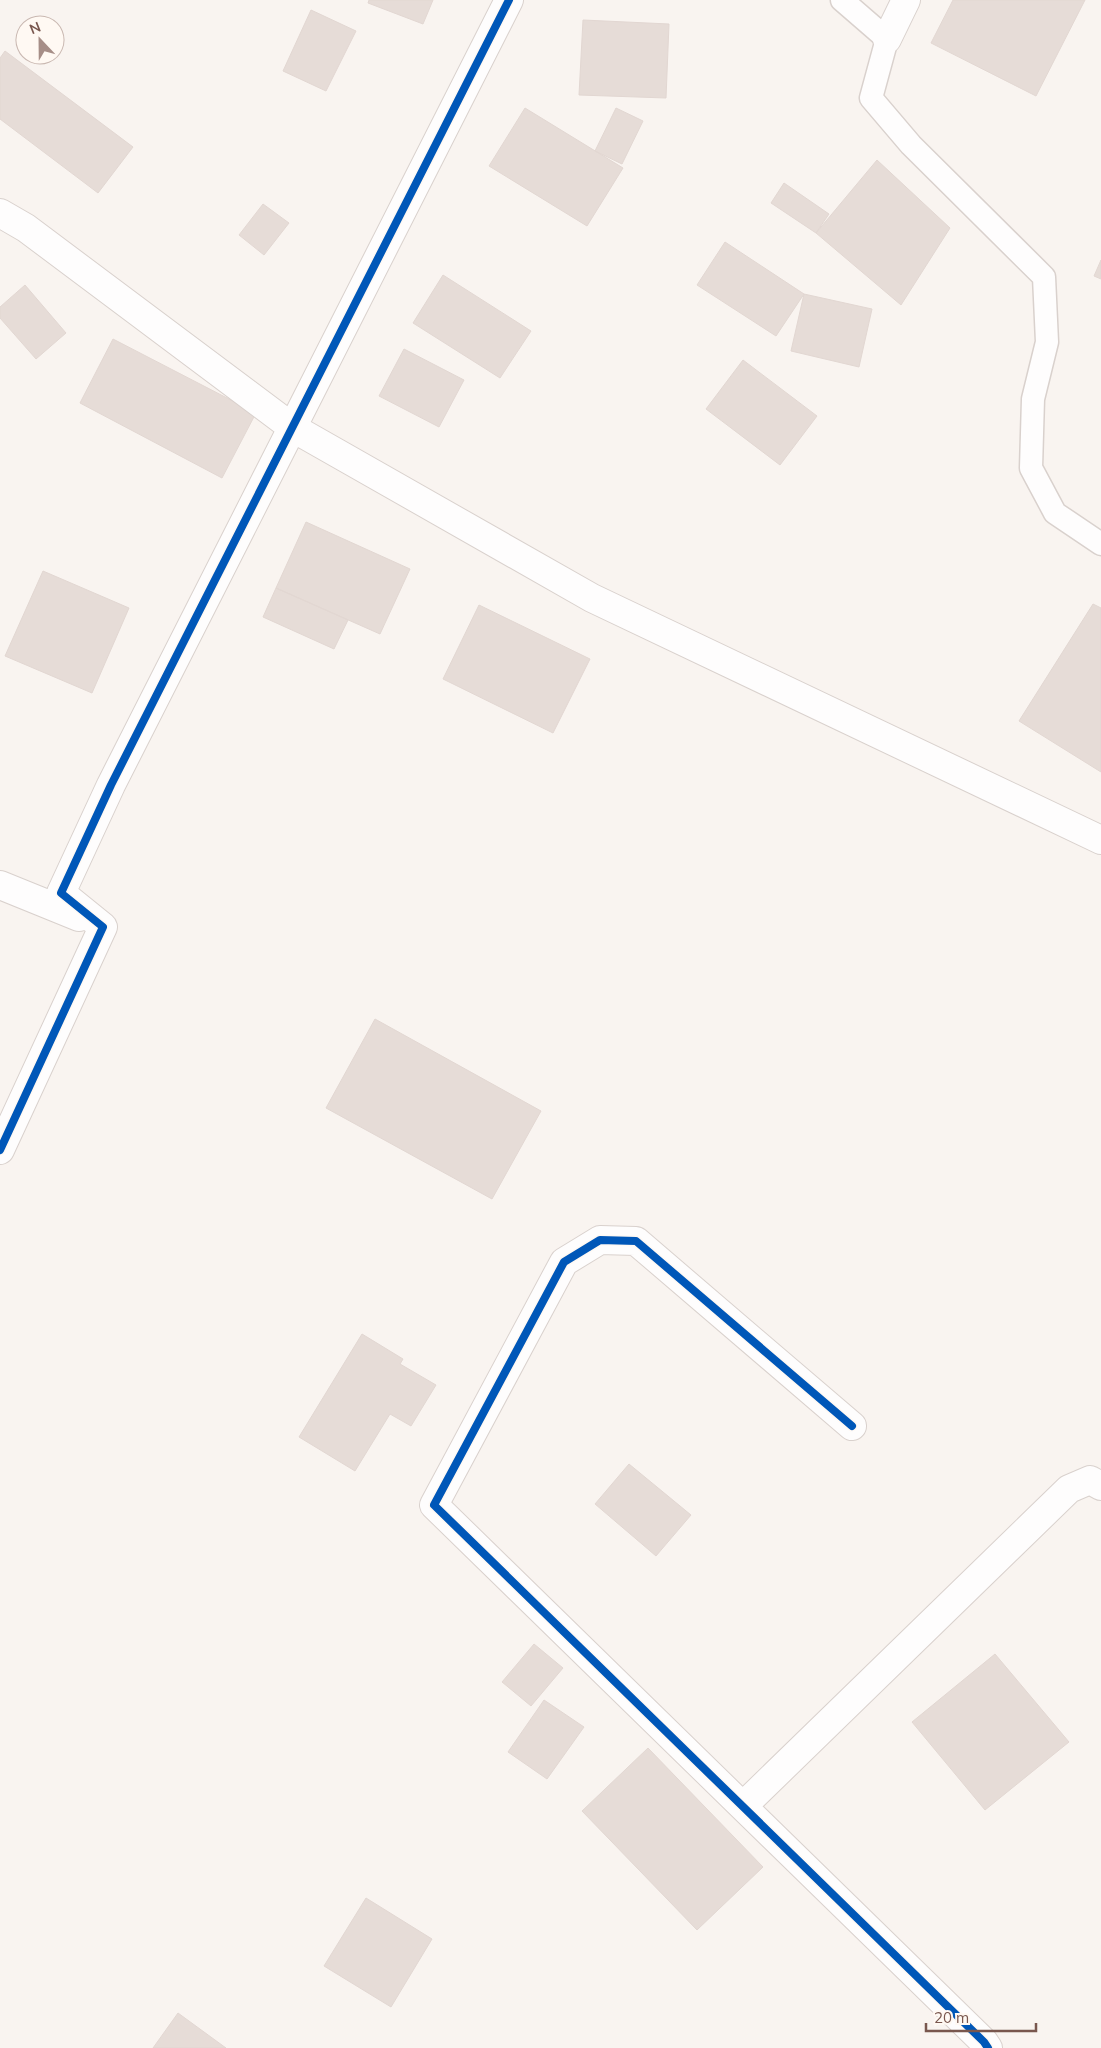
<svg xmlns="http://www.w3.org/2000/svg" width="1101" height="2048" font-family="Mulish,sans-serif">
  <rect width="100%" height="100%" fill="#f9f4f0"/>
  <path fill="#e6dcd7" stroke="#e2d7d2" d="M369,0H433L423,24L368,3Z
    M953,0H1085L1036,96L931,43Z
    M311,10L356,31L326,91L283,71Z
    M583,20L669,24L666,98L579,95Z
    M5,51L133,147L98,193L0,119V58Z
    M525,108L623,168L587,226L489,166Z
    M616,108L643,121L622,164L595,151Z
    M877,160L950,228L901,305L816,233Z
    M784,183L829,214L816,233L771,203Z
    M263,204L289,223L264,255L239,235Z
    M725,242L804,294L776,336L697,285Z
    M1101,260V279L1094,276Z
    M443,275L531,331L500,378L413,323Z
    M25,285L66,333L36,359L0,318V307Z
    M804,294L872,309L859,367L791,351Z
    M113,339L256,413L222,478L80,403Z
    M404,349L464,380L439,427L379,396Z
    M743,360L817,416L780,465L706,409Z
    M306,522L410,569L380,634L276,588Z
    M43,571L129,608L92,693L5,656Z
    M276,588L348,620L334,649L263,617Z
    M1093,604L1101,608V772L1019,721Z
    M479,605L590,659L553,733L443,679Z
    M375,1019L541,1111L492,1199L326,1108Z
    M362,1334L403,1359L400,1364L436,1385L411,1426L390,1414L355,1471L299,1437Z
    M629,1464L691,1515L656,1556L595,1504Z
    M534,1644L563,1668L531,1706L502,1682Z
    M995,1654L1069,1742L985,1810L912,1722Z
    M544,1700L584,1727L547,1779L508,1752Z
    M648,1748L763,1867L697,1930L582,1811Z
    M366,1898L432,1939L391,2007L324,1966Z
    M178,2013L226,2048H153Z"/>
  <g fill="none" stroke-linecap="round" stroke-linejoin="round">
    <defs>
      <path id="lane" d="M842,0L887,39L871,98L911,145L1044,277L1047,342L1033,399L1031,468L1055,513L1101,544"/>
      <path id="street" d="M887,39L906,0
        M0,213L26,228L293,428L592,598L1101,840
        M0,885L79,917
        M0,1150L103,927L61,893L111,785L509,0
        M852,1426L636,1241L600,1240L564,1262L434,1505L984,2042L988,2048
        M743,1806L1069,1489L1090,1480L1101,1486"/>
    </defs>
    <use href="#lane" stroke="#d9d1cd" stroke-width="25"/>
    <use href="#street" stroke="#d9d1cd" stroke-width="30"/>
    <use href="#lane" stroke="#fefdfd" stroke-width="22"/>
    <use href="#street" stroke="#fefdfd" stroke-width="28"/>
    <defs>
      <path id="cycleway" d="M0,1150L103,927L61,893L111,785L509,0
        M852,1426L636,1241L600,1240L564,1262L434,1505L984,2042L988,2048"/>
    </defs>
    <use href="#cycleway" stroke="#fff9f3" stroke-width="11"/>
    <use href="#cycleway" stroke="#0057b8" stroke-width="8"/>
  </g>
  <g transform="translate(40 40) rotate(338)"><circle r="24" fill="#fff9f3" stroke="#c9b8b1"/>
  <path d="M0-4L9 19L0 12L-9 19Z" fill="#a68e87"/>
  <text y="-8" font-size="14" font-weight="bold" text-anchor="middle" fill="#79574e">N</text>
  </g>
  <path d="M926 2023v8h110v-8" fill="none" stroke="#79574e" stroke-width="2.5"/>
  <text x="934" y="2023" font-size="15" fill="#79574e" stroke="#fff9f3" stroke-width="4" paint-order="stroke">20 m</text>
</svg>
